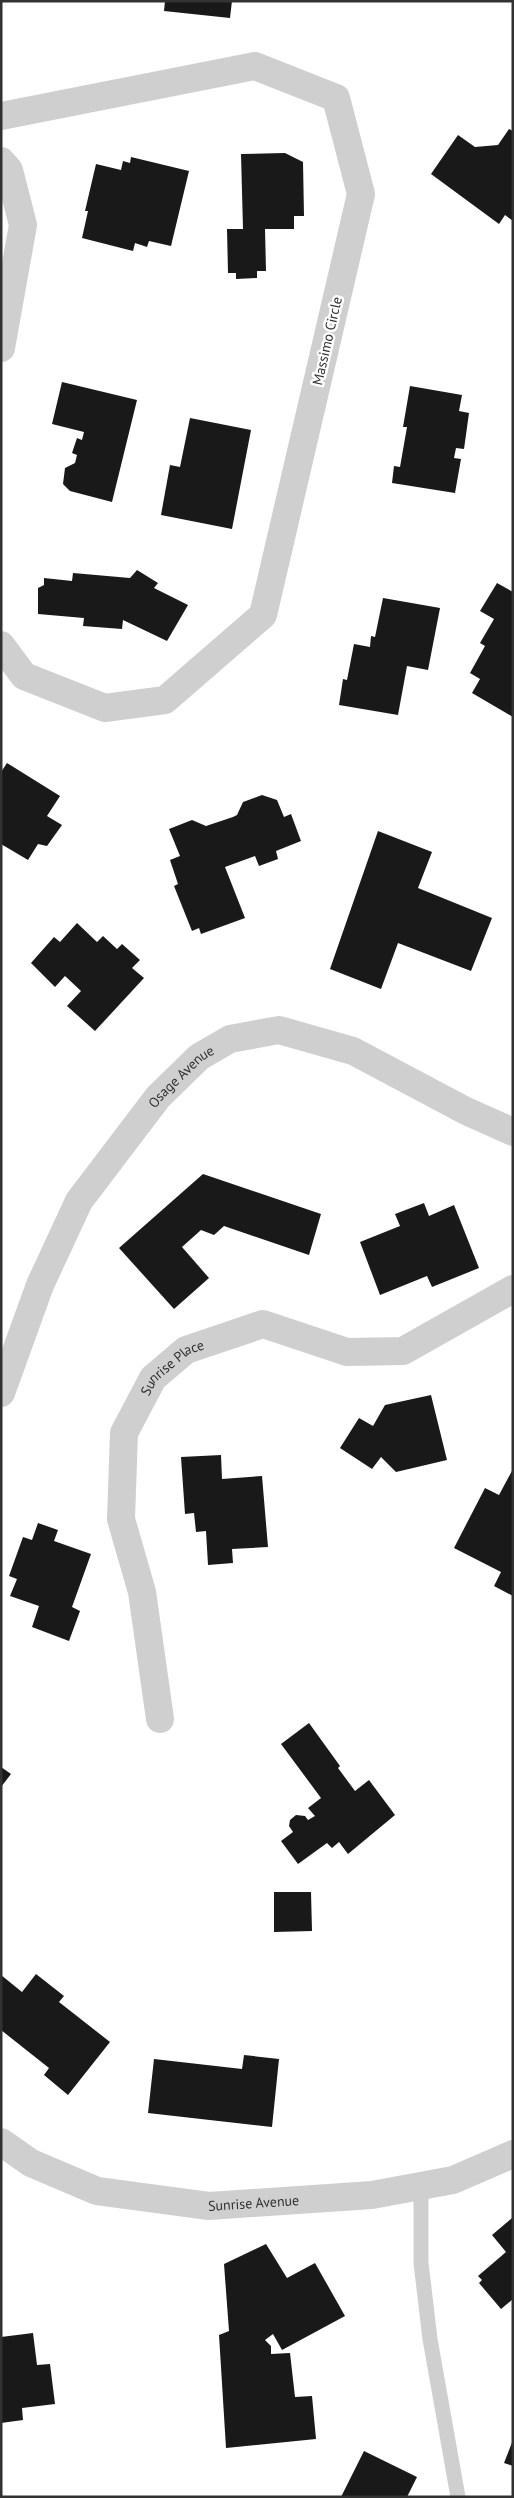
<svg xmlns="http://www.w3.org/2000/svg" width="514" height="2498" font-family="'PT Sans',sans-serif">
  <rect width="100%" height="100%" fill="#fff"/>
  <path fill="#191919" d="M165,1H232L230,18L164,11Z
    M509,129L513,131V221L505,215L499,224L431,174L458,135L475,147L498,145Z
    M285,153L303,162L304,216H294V229H265L266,271H257V278L236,279V273H228L227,229H243L241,154Z
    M131,157L189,171L171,246L149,241L147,247L135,243L133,251L82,238L88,211H85L96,164L121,170L123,161L130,163Z
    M62,382L137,400L112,502L70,491L63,484L65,468L75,463L77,455L72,453L77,438L82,440L84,432L52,424Z
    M410,386L462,395L459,411L469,413L464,449L456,448L454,458L461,459L455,493L392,483L394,466L400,467L407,427H403Z
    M190,418L251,430L232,529L161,515L170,465L180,467Z
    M137,570L158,583L154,588L188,605L167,641L123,620L122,629L83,626L84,618L38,614V588L44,585V578L72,581L73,573L130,578Z
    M497,583L513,592V717L472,693L480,679L470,673L485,646L480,643L494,619L480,611Z
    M383,598L440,608L428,670L407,666L398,715L339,705L343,679L347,680L354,644L370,647L371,636L375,637Z
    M7,763L60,796L47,816L62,825L47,846L38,844L28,860L1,844V772Z
    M262,795L277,800L284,817L291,814L301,841L276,851L278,859L259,866L255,856L225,867L245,918L201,934L199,928L192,931L174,886L178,884L170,860L180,856L169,829L192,820L206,826L233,817L237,815L243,802Z
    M378,831L432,852L418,888L492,918L471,971L398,943L381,989L330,969Z
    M77,923L97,942L103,936L117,949L122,944L140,960L132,968L144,978L95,1031L67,1006L81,991L65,976L55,987L31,963L54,937L60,942Z
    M203,1174L321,1214L309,1255L224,1226L214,1235L201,1230L182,1247L209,1278L174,1309L119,1248Z
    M424,1203L429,1216L454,1205L479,1268L432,1287L427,1276L380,1295L360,1242L400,1226L395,1214Z
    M431,1395L447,1460L396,1472L381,1457L372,1469L340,1448L359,1418L373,1426L385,1405Z
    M221,1455L222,1479L262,1476L268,1547L232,1549L233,1563L208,1565L206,1531L196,1532L194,1513L185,1514L181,1457Z
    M513,1469V1596L494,1586L501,1572L454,1548L485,1488L499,1495Z
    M38,1523L58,1530L54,1541L91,1554L72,1607L80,1611L69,1641L32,1627L39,1606L10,1596L17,1579L9,1576L23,1537L32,1540Z
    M309,1723L340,1766L338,1768L355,1791L369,1780L395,1815L348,1854L339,1842L332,1848L327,1843L298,1864L281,1841L293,1832L289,1826L290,1820L296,1815L305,1816L308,1820L315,1816L308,1808L321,1798L281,1744Z
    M1,1767L11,1774L1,1787Z
    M274,1892H311L312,1931L274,1932Z
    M36,1974L64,1996L59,2002L110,2042L68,2095L44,2075L49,2068L1,2030V1975L22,1992Z
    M244,2055L279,2059L272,2127L148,2113L154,2059L242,2069Z
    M512,2218L513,2299L501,2309L479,2283L482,2280L478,2276L506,2252L492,2235Z
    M266,2244L287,2278L315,2263L345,2316L282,2350L273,2334L265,2340L271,2346V2354L290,2353L295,2397L312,2396L316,2439L226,2448L219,2335L229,2331L224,2264Z
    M33,2333L37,2365L50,2364L55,2404L22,2408L23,2420L1,2423V2337Z
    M513,2440V2466L504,2463Z
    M364,2451L417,2477L407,2497H341Z"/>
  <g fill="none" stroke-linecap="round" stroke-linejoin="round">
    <path stroke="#cfcfcf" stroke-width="15" d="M421,2186V2263L430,2339L458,2497"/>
    <g stroke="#cfcfcf" stroke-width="28">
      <path d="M1,116L255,66L336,98L361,194L263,615L165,700L105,708L24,676L1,645"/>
      <path d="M1,161L9,170L23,225L1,348"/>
      <path id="s1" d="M1,1393L40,1285L79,1201L158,1097L199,1057L230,1039L279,1030L353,1051L466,1111L513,1132"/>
      <path id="s2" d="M160,1719L142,1592L121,1519L124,1433L153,1378L186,1350L263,1324L347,1352L403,1351L513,1289"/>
      <path id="s3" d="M1,2142L31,2163L97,2191L209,2206L372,2195L453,2180L513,2154"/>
    </g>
  </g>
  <g text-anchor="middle" stroke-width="5" stroke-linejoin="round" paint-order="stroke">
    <g font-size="14" fill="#323232" stroke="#fff">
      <text transform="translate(327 341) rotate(-77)" y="5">Massimo Circle</text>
      <text dy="5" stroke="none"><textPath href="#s1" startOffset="369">Osage Avenue</textPath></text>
      <text dy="5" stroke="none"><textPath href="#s2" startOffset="374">Sunrise Place</textPath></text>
      <text dy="5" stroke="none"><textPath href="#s3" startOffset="266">Sunrise Avenue</textPath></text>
    </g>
  </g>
  <rect width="514" height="2498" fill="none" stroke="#323232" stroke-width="5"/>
</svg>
